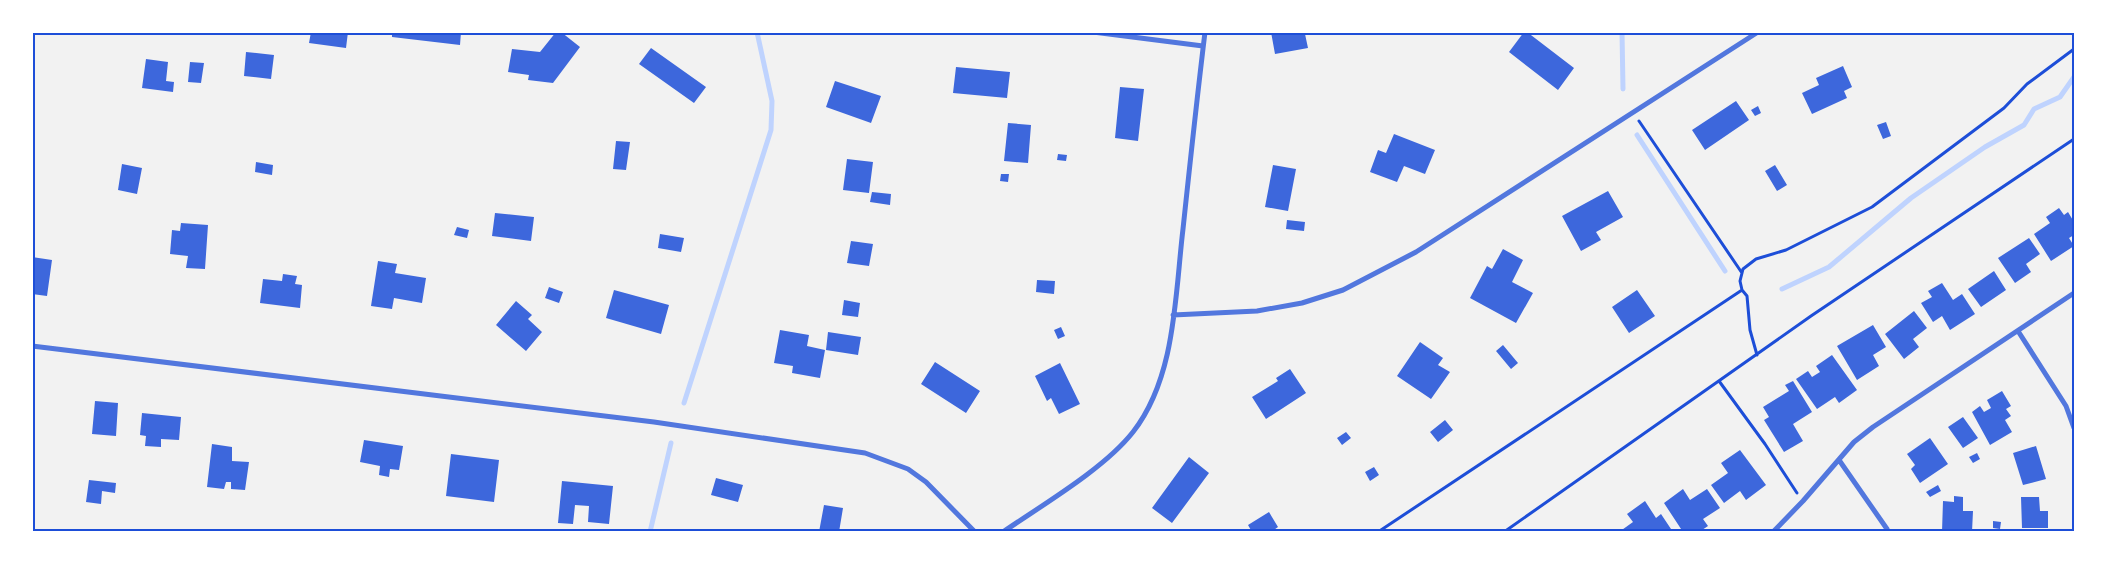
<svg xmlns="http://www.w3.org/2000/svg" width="2107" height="564" font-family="'Public Sans',sans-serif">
  <rect width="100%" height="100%" fill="#f2f2f2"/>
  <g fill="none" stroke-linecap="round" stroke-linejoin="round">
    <path stroke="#bfd3fe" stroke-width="5" d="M1622,32L1623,89
      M1637,135L1725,271
      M1782,289L1829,267L1911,198L1985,147L2024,125L2034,109L2060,97L2074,77
      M684,403L771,130L772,101L757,32
      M650,532L671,443"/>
  </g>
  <path fill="#3d67dc" d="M311,32H348L346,48L309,43Z
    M392,32H461L460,45L392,37Z
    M556,32H561L580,47L553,83L528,80L529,75L508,72L512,49L540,52Z
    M1271,32L1305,34L1308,48L1275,54Z
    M1524,32H1527L1574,68L1558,90L1509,52Z
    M651,48L706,87L694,103L639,64Z
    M246,52L274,55L271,79L244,76Z
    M146,59L168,62L166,81L174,82L173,92L142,88Z
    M190,62L204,63L201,83L188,82Z
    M1843,66L1852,87L1844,91L1847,98L1812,114L1802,93L1819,85L1816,78Z
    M956,67L1010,72L1007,98L953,93Z
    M835,81L881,96L871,123L826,107Z
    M1120,87L1144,89L1138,141L1115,138Z
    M1736,101L1749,120L1705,150L1692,130Z
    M1758,106L1761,113L1755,116L1751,110Z
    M1886,122L1891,136L1883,139L1877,125Z
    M1008,123L1031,125L1028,163L1004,161Z
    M1394,134L1435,150L1425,174L1404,166L1397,182L1370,172L1378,150L1386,153Z
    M616,141L630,142L626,170L613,169Z
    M1058,154L1067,155L1066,161L1057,160Z
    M847,159L873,162L869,193L843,190Z
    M256,162L273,165L272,175L255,172Z
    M122,164L142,168L137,194L118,190Z
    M1273,165L1296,169L1288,211L1265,207Z
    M1775,165L1787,185L1777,191L1765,171Z
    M1001,174H1009L1008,182L1000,181Z
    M1608,191L1623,217L1596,232L1601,240L1581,251L1562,216Z
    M872,192L891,194L890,205L870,202Z
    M2059,208L2064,215L2068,212L2074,222V235L2069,238L2074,246L2051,261L2034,234L2050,223L2046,217Z
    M495,213L534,217L531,241L492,236Z
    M1287,220L1305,222L1304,231L1286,229Z
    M181,223L208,225L205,269L186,268L188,256L170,254L172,230L180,231Z
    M457,227L469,230L467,238L454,235Z
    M660,234L684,238L681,252L658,248Z
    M2029,238L2040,254L2026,264L2031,272L2015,283L1998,258Z
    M851,241L873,244L869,266L847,263Z
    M1503,249L1523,260L1512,282L1533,293L1516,323L1470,298L1487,266L1492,269Z
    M32,257L52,260L47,296L32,294Z
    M378,261L397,264L395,273L426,278L422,303L394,298L392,309L371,306Z
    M1994,271L2006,290L1981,307L1968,289Z
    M283,274L297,276L295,284L302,285L300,308L260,303L263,279L282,281Z
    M1037,280L1055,281L1054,294L1036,292Z
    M1942,283L1953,300L1962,294L1975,314L1950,330L1942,316L1933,322L1921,303L1932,297L1928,291Z
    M549,287L563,292L559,303L545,298Z
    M614,290L669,305L661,334L606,318Z
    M1637,290L1655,316L1629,333L1612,307Z
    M844,300L860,303L858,317L842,315Z
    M516,301L532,315L528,319L542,332L526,351L496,325Z
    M1914,311L1927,328L1913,339L1919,347L1904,359L1885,334Z
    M1873,325L1886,347L1873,355L1879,366L1857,380L1837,346Z
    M1061,327L1065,336L1058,339L1054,330Z
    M780,330L809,335L807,346L825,350L820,378L792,373L793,366L774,363Z
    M828,332L861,337L858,355L826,350Z
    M1420,342L1443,358L1438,365L1450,372L1431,399L1397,376Z
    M1503,345L1518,363L1511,369L1496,351Z
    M1832,355L1857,390L1839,403L1835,397L1817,409L1796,379L1808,371L1812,377L1820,372L1816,366Z
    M935,362L980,391L966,413L921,384Z
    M1060,363L1080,404L1059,414L1051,398L1047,401L1035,376Z
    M1290,369L1306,393L1266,419L1252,397L1278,381L1276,378Z
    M1793,381L1812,412L1793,424L1803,441L1784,452L1764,420L1769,417L1763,407L1789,391L1785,385Z
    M2002,391L2011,406L2006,409L2011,416L2005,420L2012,432L1990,445L1972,412L1980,406L1984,412L1991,408L1987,400Z
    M95,401L118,403L116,436L92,434Z
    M142,413L181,417L179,440L161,439V447L145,446L146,436L140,435Z
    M1963,417L1978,438L1963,448L1948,427Z
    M1445,420L1453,430L1438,442L1430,432Z
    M1346,432L1351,438L1342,445L1337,438Z
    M1930,438L1948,464L1920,483L1911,469L1915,465L1907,454Z
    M364,440L403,446L399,470L390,469L389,477L379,475L380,466L360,462Z
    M212,444L232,447V461L249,462L245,490L231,489V482H226L224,489L207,487Z
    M2036,446L2046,479L2023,485L2013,453Z
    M1740,450L1766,485L1746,500L1740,491L1724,503L1711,485L1728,473L1721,463Z
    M1977,453L1980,459L1973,463L1969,457Z
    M451,454L499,460L494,502L446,496Z
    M1189,457L1209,473L1172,523L1152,508Z
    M1374,467L1379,475L1370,481L1365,472Z
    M716,478L743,485L738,502L711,495Z
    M89,480L116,483L115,493L102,491L101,504L86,502Z
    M562,481L613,486L609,524L588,522L589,506L575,505L573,524L558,523Z
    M1938,485L1941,491L1930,497L1926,492Z
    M1683,489L1690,500L1707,489L1720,508L1703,519L1708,526L1699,532H1683L1664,503Z
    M1954,496L1963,497V511H1973L1972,532H1942L1943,501L1954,502Z
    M2021,497H2039L2040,511H2048V528H2022Z
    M1645,501L1656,518L1661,514L1673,532H1619L1633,522L1627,514Z
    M824,505L843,508L839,532H819Z
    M1269,512L1278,527L1271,532H1252L1248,525Z
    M1993,521L2001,522L2000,529L1993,528Z"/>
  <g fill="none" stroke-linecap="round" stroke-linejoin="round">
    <path stroke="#1d4ed8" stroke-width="3" d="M1639,121L1742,273
      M1757,355L1750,330L1747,296L1742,290L1740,281L1743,269L1756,259L1786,250L1872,207L2004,108L2027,84L2074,49
      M1719,381L1765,444L1797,493
      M1378,532L1742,290
      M1504,532L1811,316L2074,139"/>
    <path stroke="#5277de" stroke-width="5" d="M1093,32L1203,46
      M1173,315L1257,311L1302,303L1343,290L1416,252L1758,32
      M2018,331L2066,406L2074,428
      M32,346L654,422L865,453L908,469L926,482L975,532
      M1839,460L1887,529
      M1003,532C1042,505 1104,469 1133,432C1176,377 1175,295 1183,229C1190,163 1197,98 1205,32
      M1773,532L1803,501L1854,442L1873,427L2074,293"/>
  </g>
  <rect width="2107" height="564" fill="none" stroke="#ffffff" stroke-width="68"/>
  <rect x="34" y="34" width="2039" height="496" fill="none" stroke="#1d4ed8" stroke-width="2"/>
</svg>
